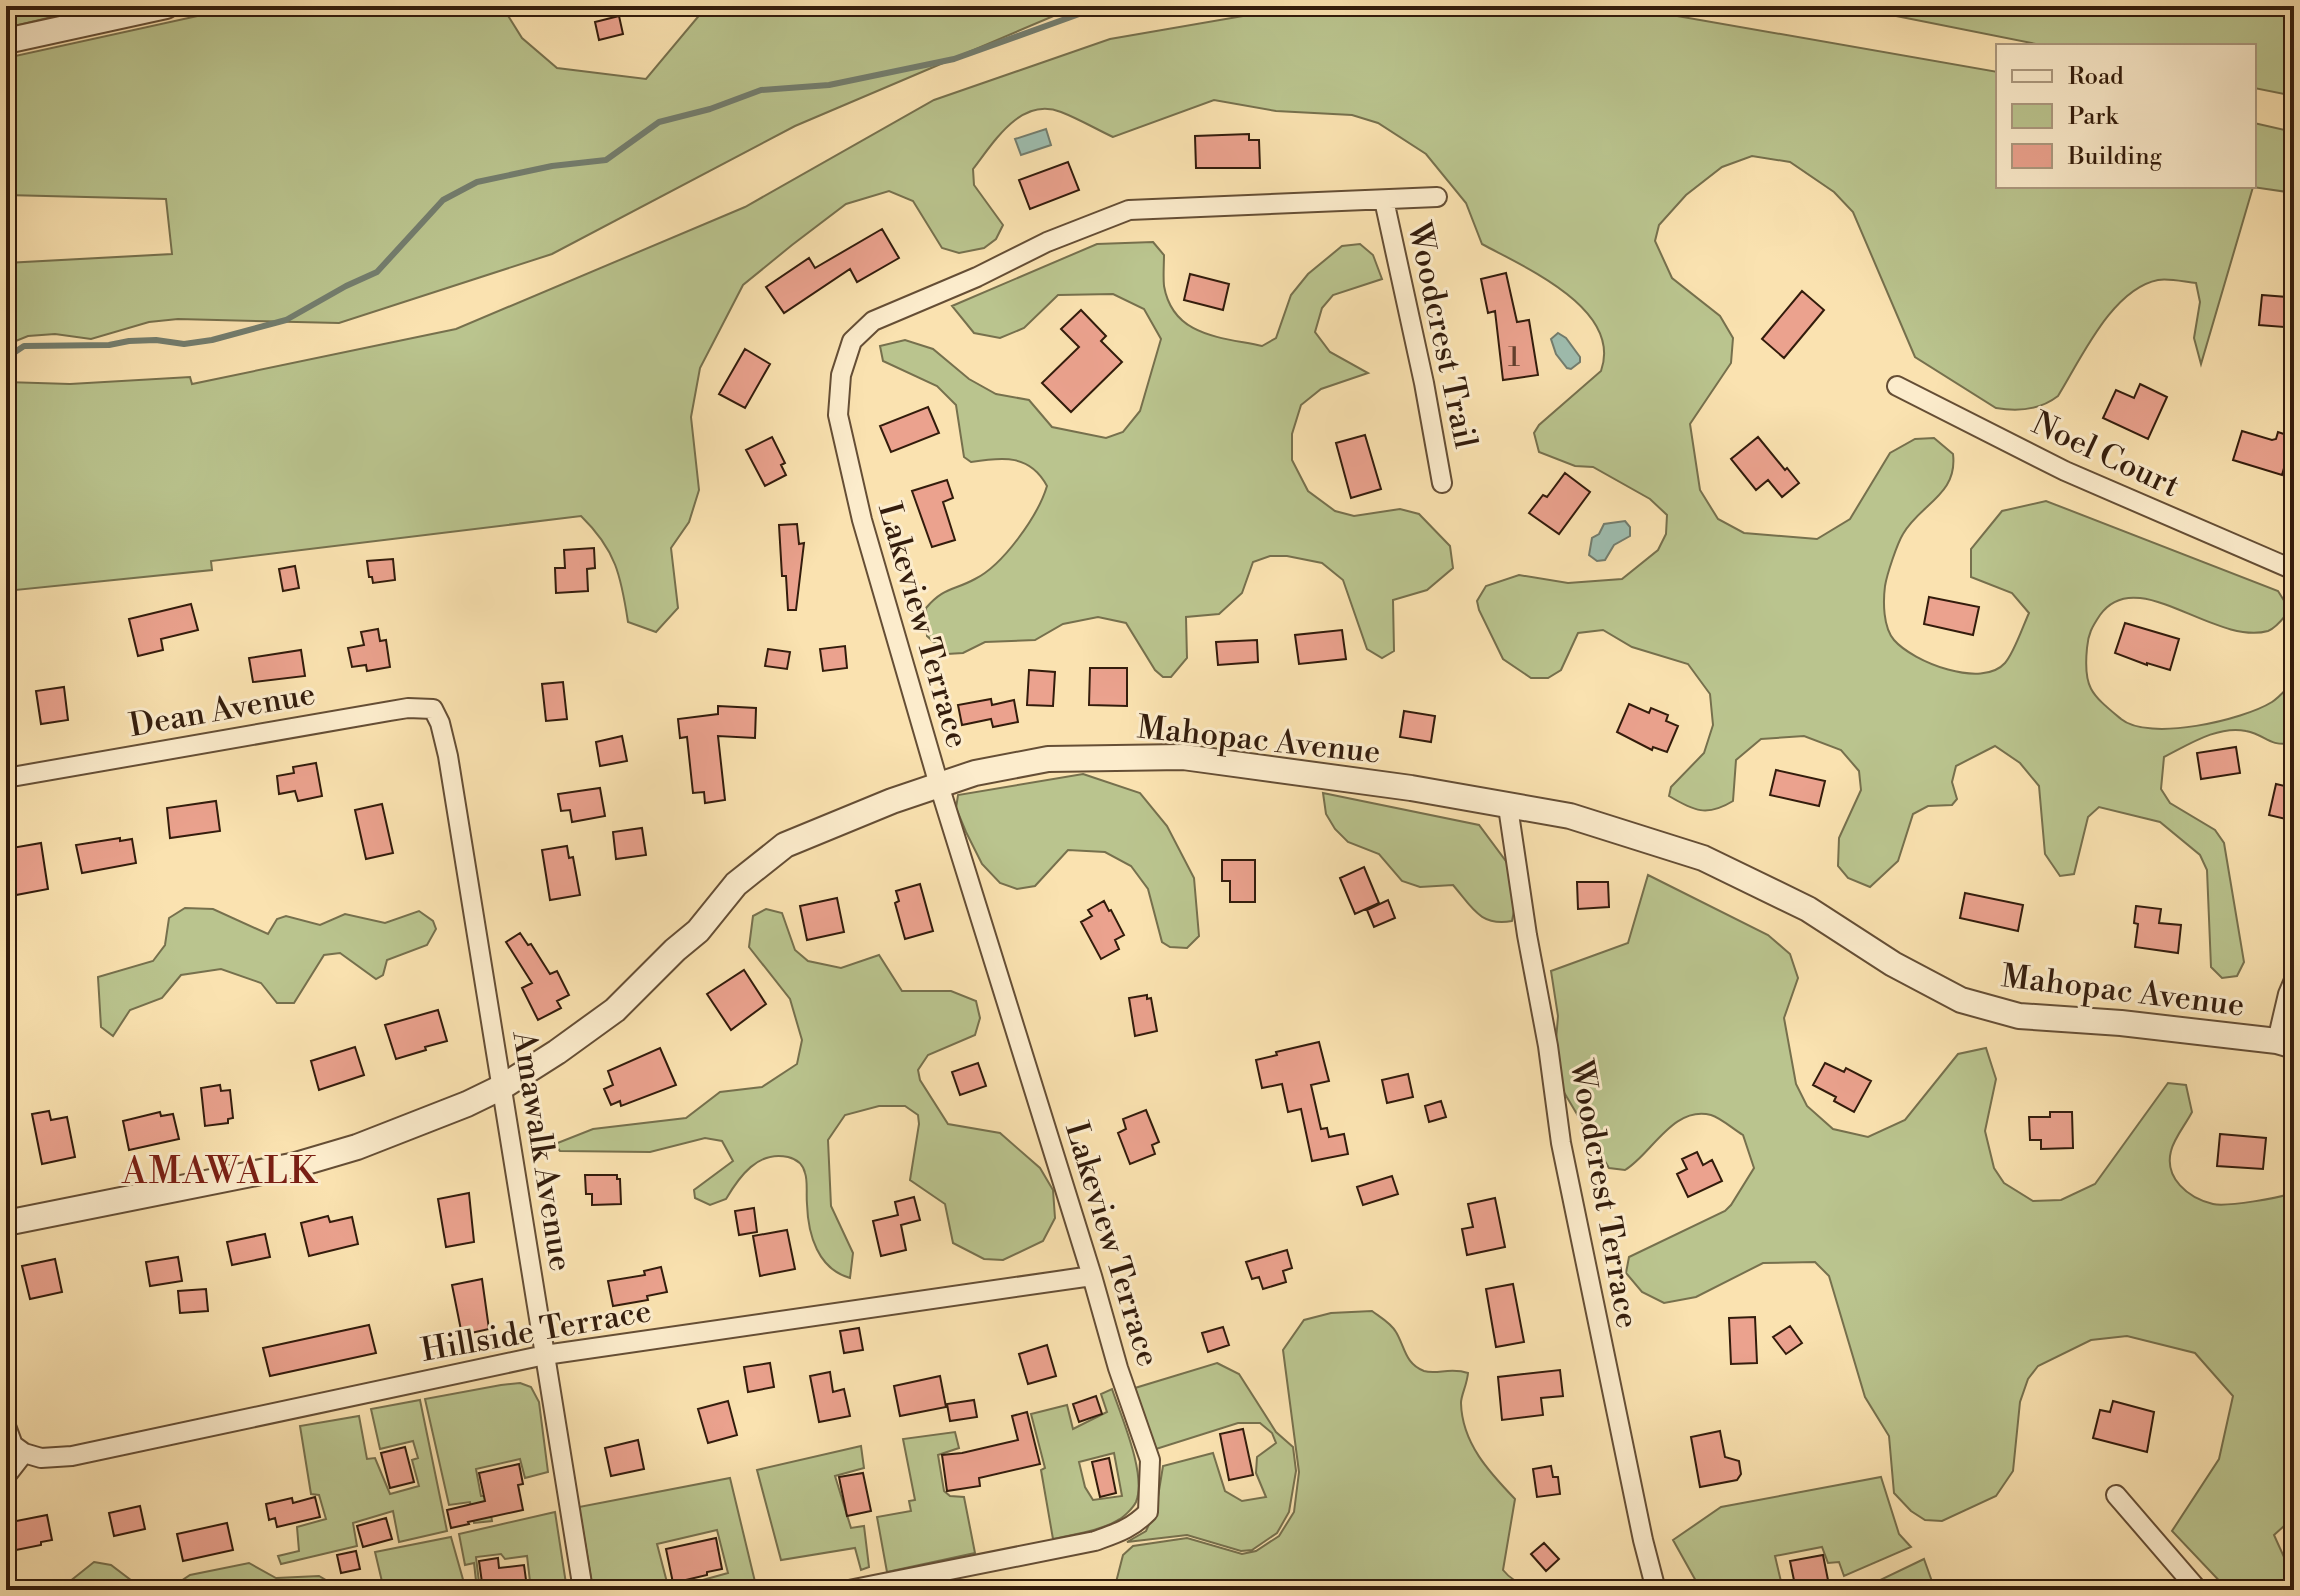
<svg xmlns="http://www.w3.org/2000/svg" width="2300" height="1596" font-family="'Libre Bodoni',serif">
  <rect width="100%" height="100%" fill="#fae2b0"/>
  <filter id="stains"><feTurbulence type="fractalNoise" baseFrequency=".0025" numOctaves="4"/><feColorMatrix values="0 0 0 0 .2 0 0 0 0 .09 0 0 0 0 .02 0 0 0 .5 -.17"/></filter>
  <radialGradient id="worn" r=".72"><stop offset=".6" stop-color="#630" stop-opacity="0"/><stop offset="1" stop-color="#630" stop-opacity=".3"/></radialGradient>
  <path fill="#bac48e" stroke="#76704d" stroke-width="2" fill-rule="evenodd" d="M6,6H98L6,28Z
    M243,6H502L522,38L557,68L646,79L707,6H1077L795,126L552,254L339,323L178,319L149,322L91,339L55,334L28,336L6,345V263L172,254L166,199L6,195V58Z
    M1301,6H1620L1998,72V186H2254V123L2294,132V193L2253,187L2201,364L2194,338L2200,302L2196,283C2185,282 2169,278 2158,280C2112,289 2081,359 2058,396C2040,410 2019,412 1996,408L1915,357L1853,212L1834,192L1790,162L1752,156L1722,167L1686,195L1659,225L1655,241L1672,278L1720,316L1733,338L1731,363L1690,424L1700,490L1718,519L1744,533L1817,539L1850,519L1890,453L1915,439L1934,438L1953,454C1958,495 1920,504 1903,534C1897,544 1887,574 1885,586C1883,602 1883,627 1894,640C1913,662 1982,689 2005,663C2014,653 2023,626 2029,613L2012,593L1971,577V549L2002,511L2046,501L2278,591L2290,610C2284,617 2277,628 2268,631C2214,646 2137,563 2100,615C2092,627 2088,634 2087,648C2083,688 2091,694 2121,719C2149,742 2243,720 2272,702C2280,697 2287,688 2294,681L2293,743C2267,747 2267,735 2246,731C2218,725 2188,745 2164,757L2161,789L2170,803L2215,830L2224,843L2244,962L2237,976L2222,978L2211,967L2207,870L2200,855L2160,822L2099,807L2088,817L2074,874L2060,876L2045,854L2039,786L2020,763L1995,746L1956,766L1952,782L1957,799L1952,805L1928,806L1913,814L1898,861L1870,887L1848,878L1838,866L1839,838L1861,790L1859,771L1841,750L1804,736L1761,739L1736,760L1733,801C1707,817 1694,811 1669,796L1671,787L1704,753L1713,725L1710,694L1688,664L1632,647L1603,630L1578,633L1561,670L1548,678H1531L1503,659L1479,610L1477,601L1486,586L1519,575L1568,583L1622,579L1658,550L1666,534L1667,515L1650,499L1593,467L1575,466L1539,452L1534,433L1539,425L1601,371C1623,309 1524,267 1482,244L1466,203L1426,154L1378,123L1352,115L1276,111L1214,100L1113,137C1096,129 1079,119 1061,112C1021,96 994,142 973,169L974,185L1003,225L996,239L984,248L959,253L942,248L913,201L889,191L846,204L792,245L743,285L700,368L691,417L699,490L689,522L671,548L678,608L656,632L628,622C621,576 616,550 581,516L211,561L212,570L6,591V382L70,384L190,377L192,384L456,329L745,207L934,100L1110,39Z
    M1846,6H2294V96L2254,88V46H2046Z
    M1153,242L1164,255C1164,265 1163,276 1164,286C1173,337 1221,337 1262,346L1276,338L1291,295L1308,274L1342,246L1360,244L1373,255L1382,279L1333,295L1322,308L1315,332L1330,352L1368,373L1321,389L1301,405L1292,434V460L1308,491L1335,511L1354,516L1400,509L1419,514L1450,546L1453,568L1427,590L1393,600L1394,651L1382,658L1367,649L1343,580L1322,563L1287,556H1270L1253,562L1242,593L1219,614L1186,617L1187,658L1171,677H1163L1155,670L1126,623L1098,617L1063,624L1035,640L985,642L963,653L947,654L927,636L926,608C944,587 953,591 975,579C1003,565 1038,516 1047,486C1030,454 1003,457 971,462L964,457L956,405L937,386L883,361L880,346L905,340L933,349L969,379L996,394L1029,400L1052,427L1106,438L1123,432L1140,411L1161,339L1144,309L1113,294L1058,295L1024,328L1000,338L974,333L952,306L1097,244Z
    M1083,774L1140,793L1167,826L1194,878L1199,936L1187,948L1170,947L1162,942L1148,889L1131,866L1105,852L1068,850L1035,886L1017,889L1000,883L982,864L966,832L956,808L958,795Z
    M1323,793L1479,825L1508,864L1515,906L1512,921C1480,927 1472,907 1453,885L1420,887L1402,881L1379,854L1348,842L1335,829L1326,814Z
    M1648,875L1768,935L1790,954L1798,978L1784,1018L1796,1084L1807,1106L1833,1129L1868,1137L1905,1120L1958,1054L1986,1048L1996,1079L1985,1131L1994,1168L2004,1183L2033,1201L2061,1200L2095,1184L2168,1083L2186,1085L2192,1112C2186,1124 2174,1138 2171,1151C2164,1178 2188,1198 2213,1204C2226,1207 2282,1198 2294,1192V1517L2274,1535L2294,1579L2282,1590H2228L2172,1531L2219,1459L2233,1396L2195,1353L2127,1336L2091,1340L2038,1366L2028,1379L2020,1402L2013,1471L1996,1496L1942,1521L1925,1520L1911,1511L1894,1493L1889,1436L1865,1397L1829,1276L1815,1262L1763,1263L1696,1297L1664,1303L1642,1292L1626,1273L1629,1257L1725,1211L1731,1205L1754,1168L1743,1135C1733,1129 1721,1118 1711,1115C1673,1105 1651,1155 1625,1170L1609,1168L1562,1089L1556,1041L1558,1016L1551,971L1628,943Z
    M185,908L213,909L268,934L277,919L286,916L320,925L345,914L385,923L419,911L433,921L436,929L427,945L387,960L383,975L376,979L340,953L324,955L294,1003H277L261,983L221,969L181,975L162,998L130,1010L113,1036L101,1027L98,977L153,961L165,945L169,918Z
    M766,909L782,913L795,950L808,961L841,968L879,955L902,991H951L976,1001L980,1018L975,1035L928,1055L918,1070L920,1080L948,1124L1000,1133L1040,1168L1053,1190L1055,1218L1043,1241L1003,1260L984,1259L953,1243L945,1204L910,1180L919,1124L918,1115L905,1106H879L845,1115L828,1140L831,1206L853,1253L850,1278C818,1269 808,1235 807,1204C806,1194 808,1181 805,1173C803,1164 796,1159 788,1157C758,1150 739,1177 726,1199L710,1205L695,1198L694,1190L733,1161L722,1141L705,1138L650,1152L560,1151L555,1144L593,1129L686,1118L720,1092L762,1087L797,1064L802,1040L790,999L749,947L753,916Z
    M1372,1311C1380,1317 1391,1323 1396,1332C1405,1347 1405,1364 1424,1371C1437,1375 1450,1367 1468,1373C1467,1385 1461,1395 1461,1403C1462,1443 1489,1472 1515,1499L1503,1570C1523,1595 1553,1584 1581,1582L1586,1590H1114L1123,1555L1133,1546L1187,1538L1242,1554L1256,1551L1279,1536L1294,1512L1299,1472L1283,1350L1304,1320L1331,1313Z
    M1217,1363L1239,1374L1276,1432L1293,1447L1296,1471L1289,1512L1277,1533L1252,1550L1241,1551L1187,1535L1127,1542L1146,1531L1156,1509L1163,1466L1213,1453L1225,1491L1242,1501L1266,1497L1256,1473L1257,1457L1276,1443L1272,1433L1260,1423H1238L1156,1449L1135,1388Z
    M520,1383L531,1387L539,1402L548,1472L525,1478L520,1459L476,1469L481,1496H488L492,1521L474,1523L470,1502L449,1505L425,1399L501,1385Z
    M1112,1389C1121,1416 1147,1475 1136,1502C1133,1508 1124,1517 1118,1520C1100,1531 1074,1534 1053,1539L1041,1470L1045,1468L1031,1414L1067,1405L1073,1429L1107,1412L1101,1394ZM1114,1453L1122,1496L1093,1500L1085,1487L1079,1462Z
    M420,1400L447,1531L399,1542L393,1511L353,1523L357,1546L281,1564L278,1556L299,1551L297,1527L326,1519L319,1495L311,1494L300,1426L359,1416L367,1459L375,1458L390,1494L419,1486L412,1460L418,1458L413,1441L380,1449L371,1409Z
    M955,1432L959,1448L938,1455L944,1491L950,1496L964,1497L975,1553L887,1572L877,1517L911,1511L909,1501L915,1500L903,1439Z
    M861,1446L864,1468L835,1476L851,1528L864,1526L869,1567L861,1570L855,1548L781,1560L757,1470Z
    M1881,1477L1899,1534L1911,1547L1844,1576L1839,1562L1828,1563L1822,1547L1775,1556L1783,1590H1701L1673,1540L1721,1507Z
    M730,1478L757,1590H701L699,1581L728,1573L717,1530L657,1544L669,1590H593L579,1507Z
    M555,1512L567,1590H531L527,1556L505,1559L501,1554L476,1557L480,1590H477L474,1563L465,1565L459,1534Z
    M451,1537L466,1590H384L375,1552Z
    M1924,1559L1935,1590H1879L1878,1581Z
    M94,1562L111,1565L144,1590L169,1589L190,1575L249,1563L276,1578L319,1576L326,1580L327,1590H59Z"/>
  <path fill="#9ebdaf" stroke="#737d6e" stroke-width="2" d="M1046,129L1051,145L1021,155L1015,139Z
    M1558,333L1566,338L1580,357V362L1571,369L1567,368L1556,354L1551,339Z
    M1625,521L1630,527V536L1614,545L1605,560L1597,561L1589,555L1592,538L1599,534L1604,524Z"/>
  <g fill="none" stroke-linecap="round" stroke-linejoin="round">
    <path stroke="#737d6e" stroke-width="6" d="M6,358L24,346L109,345L129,341L156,340L184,344L212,340L286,320L346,286L377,272L443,200L477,182L552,166L606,160L659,122L710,109L761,90L829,85L954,59L1082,13L1115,6"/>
  </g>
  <path fill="#eba28e" stroke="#331c0c" stroke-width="2" d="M619,16L623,34L599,40L595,22Z
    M1249,134V140H1259L1260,168H1196L1195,136Z
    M1068,162L1079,190L1030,209L1019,180Z
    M882,229L899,258L857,282L850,269L784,313L766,287L809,258L815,268Z
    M1506,273L1517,322L1529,320L1538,375L1503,380L1495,311L1488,313L1481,279Z
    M1190,274L1229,284L1223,310L1184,300Z
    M1802,291L1824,310L1784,358L1762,339Z
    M2262,295L2287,297L2284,327L2259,325Z
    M1081,310L1106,336L1101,341L1122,362L1071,412L1042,383L1079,347L1061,329Z
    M745,349L770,364L745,408L719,394Z
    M2140,384L2167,397L2148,439L2103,418L2116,390L2134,398Z
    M928,407L939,433L891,452L880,426Z
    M2242,431L2272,440L2276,439L2278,432L2293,437L2282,475L2233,460Z
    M1365,435L1381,489L1351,498L1336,443Z
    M772,437L785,463L781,465L786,475L765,486L746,450Z
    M1758,437L1785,470L1787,468L1799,483L1782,497L1768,480L1756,490L1731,459Z
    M1565,473L1590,492L1559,534L1529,513L1543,495L1547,497Z
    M947,480L953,498L943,502L955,540L932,547L912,491Z
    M797,524L799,544L804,543L796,610H788L786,576H782L779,525Z
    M594,548L595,568L587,569L588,591L556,593L555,568H565L564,550Z
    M393,559L395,580L373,583L372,577H369L367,561Z
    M295,566L299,588L283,591L279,569Z
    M1929,597L1979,607L1973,635L1924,624Z
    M191,604L198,630L161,639L163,650L138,656L129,619Z
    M2125,623L2179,639L2170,670L2147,663V665L2115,653Z
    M378,629L380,641L386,640L390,667L367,671L366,665L352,667L348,648L364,645L361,632Z
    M1342,630L1346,659L1299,664L1295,635Z
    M1257,640L1258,662L1218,665L1216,642Z
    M845,646L847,668L823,671L820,649Z
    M768,649L790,652L787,669L765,666Z
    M301,650L305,676L253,682L249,658Z
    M1090,668H1127V706L1089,705Z
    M1029,670L1055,672L1053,706L1027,705Z
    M563,682L567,719L546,721L542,684Z
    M64,687L68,720L41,724L36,691Z
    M991,699L992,705L1014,700L1018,722L993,727L991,719L962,725L958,705Z
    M1629,704L1649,713L1651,708L1668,715L1666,721L1678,726L1667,752L1653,747L1652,750L1617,732Z
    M718,706L756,708L755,738L718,736L725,800L705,803L704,792L693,793L687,737L680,738L678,719L718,714Z
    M1404,711L1435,716L1431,742L1400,737Z
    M622,736L627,761L600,766L596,742Z
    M2236,747L2240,773L2201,779L2197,753Z
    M316,763L322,796L298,801L295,791L279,794L277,776L294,773L293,767Z
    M1776,770L1825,781L1819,806L1770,795Z
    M2276,784L2294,788V821L2269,815Z
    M600,788L605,816L572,822L570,810L561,811L558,794Z
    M216,801L220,831L170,838L167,808Z
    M382,804L393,853L366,859L355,810Z
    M642,828L646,855L616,859L613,832Z
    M120,838V841L132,839L136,863L82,873L76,845Z
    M41,843L48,889L16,895L14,883L6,884V849Z
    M567,846L569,858L573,857L580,895L550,900L542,850Z
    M1222,860H1255V902H1230V881H1222Z
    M1364,867L1379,903L1355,914L1340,878Z
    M1577,882H1608L1609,907L1578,909Z
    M920,884L933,931L905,939L895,903L899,901L896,891Z
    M1965,893L2023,905L2018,931L1960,918Z
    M837,898L844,932L807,940L800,906Z
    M1388,900L1395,918L1374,927L1367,910Z
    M1104,901L1109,911L1111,910L1124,935L1115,940L1119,949L1101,959L1081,922L1092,916L1088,910Z
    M2136,906L2161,909L2159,923L2181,925L2178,953L2135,947L2138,924L2134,923Z
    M520,933L528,945L531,944L550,974L557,971L569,995L557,1001L561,1008L538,1020L522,988L532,983L506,942Z
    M744,970L766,1004L731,1030L707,994Z
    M1147,995V999L1151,998L1157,1031L1135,1036L1129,998Z
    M438,1010L447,1041L425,1047L426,1050L396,1059L385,1025Z
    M1319,1042L1329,1081L1311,1085L1321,1129L1327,1128L1329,1137L1344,1134L1348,1154L1312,1161L1301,1109L1288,1112L1282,1084L1262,1088L1256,1060L1277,1055L1276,1052Z
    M355,1047L364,1075L319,1090L311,1061Z
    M660,1048L676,1085L621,1106L620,1101L611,1105L604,1089L613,1085L608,1071Z
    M978,1063L986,1086L960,1095L952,1072Z
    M1825,1063L1844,1072L1846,1068L1871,1081L1854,1112L1834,1101L1836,1097L1813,1085Z
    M1408,1074L1413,1097L1387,1103L1382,1080Z
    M220,1085L221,1091L230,1090L233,1118L228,1119V1123L205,1126L201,1088Z
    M1441,1101L1446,1117L1429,1122L1425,1106Z
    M1146,1110L1159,1142L1152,1145L1155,1154L1130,1164L1118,1133L1126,1129L1123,1119Z
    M49,1111L51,1120L67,1117L75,1157L42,1164L32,1114Z
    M160,1112L161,1116L173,1114L179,1139L129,1150L123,1121Z
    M2050,1112H2072L2073,1148L2041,1149V1140H2030L2029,1117H2050Z
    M2220,1134L2266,1138L2263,1169L2217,1166Z
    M1697,1152L1703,1165L1712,1160L1722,1181L1688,1197L1677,1174L1687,1169L1682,1159Z
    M585,1175H617V1179H620L621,1204L592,1205V1194H586Z
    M1392,1176L1398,1194L1363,1205L1357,1187Z
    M469,1193L474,1242L446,1247L438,1199Z
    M914,1197L920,1220L901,1225L906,1250L881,1256L873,1221L898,1215L895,1202Z
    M1495,1198L1505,1247L1467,1255L1462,1229L1473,1227L1468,1204Z
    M754,1208L757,1232L739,1235L735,1211Z
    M328,1216L330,1222L352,1217L358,1244L309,1256L301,1223Z
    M787,1230L795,1269L760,1276L753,1236Z
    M265,1234L270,1257L232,1265L227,1242Z
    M1287,1250L1292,1268L1283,1271L1286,1282L1263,1289L1259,1277L1252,1279L1246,1262Z
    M178,1257L182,1281L150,1286L146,1262Z
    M55,1259L62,1292L30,1299L22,1266Z
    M661,1267L667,1292L647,1296L648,1300L613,1306L608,1281L645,1275L644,1271Z
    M482,1279L489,1329L462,1335L452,1285Z
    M1513,1284L1524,1342L1496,1347L1486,1289Z
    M206,1289L208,1311L180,1313L178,1291Z
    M1755,1317L1757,1363L1731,1364L1729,1318Z
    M369,1325L376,1353L270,1376L263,1348Z
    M1790,1326L1802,1343L1786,1354L1773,1337Z
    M1223,1327L1229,1345L1208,1352L1202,1333Z
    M859,1328L863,1350L844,1353L840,1331Z
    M1047,1345L1056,1376L1028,1384L1019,1354Z
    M770,1363L774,1387L748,1392L744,1367Z
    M1560,1370L1563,1396L1541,1398L1543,1415L1502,1420L1498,1377Z
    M830,1372L833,1392L844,1389L850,1416L819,1422L810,1376Z
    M940,1376L946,1407L900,1416L894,1386Z
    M1096,1396L1102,1414L1079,1422L1073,1404Z
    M974,1400L977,1417L950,1421L947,1404Z
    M728,1401L737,1435L708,1443L698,1409Z
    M2113,1401L2154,1412L2147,1452L2093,1438L2100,1410L2110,1412Z
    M1027,1412L1040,1464L979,1478L980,1486L947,1491L942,1455L962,1453L1018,1440L1012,1416Z
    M1243,1429L1253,1475L1229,1480L1220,1434Z
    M1720,1431L1725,1457L1739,1461L1741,1474L1737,1480L1700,1487L1691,1437Z
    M638,1440L644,1469L611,1476L605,1448Z
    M405,1447L414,1482L390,1488L381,1453Z
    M1109,1458L1116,1493L1100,1497L1092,1462Z
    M519,1464L523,1484L518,1485L523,1510L468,1522L469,1524L451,1528L447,1510L485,1501L479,1473Z
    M1551,1466L1553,1477H1558L1560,1494L1537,1497L1533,1469Z
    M863,1473L871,1511L847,1516L839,1477Z
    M315,1497L320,1517L277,1527L275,1518L269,1520L266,1504L292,1498L293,1503Z
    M140,1506L145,1529L114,1536L109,1513Z
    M47,1515L52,1540L41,1542V1545L6,1552V1523Z
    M386,1518L392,1539L363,1547L357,1526Z
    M227,1523L233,1550L183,1561L177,1534Z
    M716,1538L722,1569L707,1572V1575L673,1583L666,1549Z
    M1544,1543L1559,1559L1546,1571L1531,1554Z
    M356,1551L360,1569L341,1573L337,1555Z
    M1823,1555L1830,1590H1796L1790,1561Z
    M498,1558L499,1568L524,1565L527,1587L483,1590L479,1561Z"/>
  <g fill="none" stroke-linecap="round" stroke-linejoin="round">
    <defs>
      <path id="minor" d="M1384,200L1424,383L1442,483
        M1897,386L2065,471L2294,570
        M6,778L390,711L408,708L433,709L440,723L448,756L583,1590
        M1508,807L1527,935L1548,1046L1561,1143L1643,1540L1656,1590
        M2277,1041L2288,994L2294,980
        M6,1426L13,1445L24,1453
        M6,1476L24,1453L41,1458L72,1456L545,1355L1092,1276
        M2116,1495L2198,1590
        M849,1590L1095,1541C1117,1533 1131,1529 1148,1512L1150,1460L1118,1368L1092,1276L939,785L862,520L838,415L841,375L852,341L873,321L977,277L1047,242L1129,210L1437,197"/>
      <path id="tertiary" d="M6,41L166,6
        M6,1223L296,1165L357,1147L467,1104L502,1087L557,1052L615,1010L675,950L698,931L736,884L785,845L892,801L975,773L1048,759L1183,757L1411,788L1570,816L1703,858L1808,909L1893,964L1961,1000L2019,1016L2121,1023L2277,1041L2294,1046"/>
    </defs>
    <use href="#minor" stroke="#654e35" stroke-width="22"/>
    <use href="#tertiary" stroke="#654e35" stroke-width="28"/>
    <use href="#minor" stroke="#fceccc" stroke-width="18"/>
    <use href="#tertiary" stroke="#fceccc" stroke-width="24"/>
  </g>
  <g text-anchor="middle" stroke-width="6" stroke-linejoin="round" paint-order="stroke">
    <g font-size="28" fill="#613e2c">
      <text x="1514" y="366">1</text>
    </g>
    <g font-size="32" fill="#331c0c" stroke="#fceccc">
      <text transform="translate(1443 335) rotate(78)" y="11">Woodcrest Trail</text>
      <text transform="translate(2106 454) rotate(25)" y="11">Noel Court</text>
      <text transform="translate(924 625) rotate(74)" y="11">Lakeview Terrace</text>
      <text transform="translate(222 709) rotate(-10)" y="11">Dean Avenue</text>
      <text transform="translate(1259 739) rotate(6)" y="11">Mahopac Avenue</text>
      <text transform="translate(2123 990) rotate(7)" y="11">Mahopac Avenue</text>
      <text transform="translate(543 1151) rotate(81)" y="11">Amawalk Avenue</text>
      <text transform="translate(1605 1194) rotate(80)" y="11">Woodcrest Terrace</text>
      <text transform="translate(1113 1244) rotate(73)" y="11">Lakeview Terrace</text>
      <text transform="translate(536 1330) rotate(-10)" y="11">Hillside Terrace</text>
    </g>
    <g font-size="36" letter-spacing="2" fill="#7a1f14" stroke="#fceccc">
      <text x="220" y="1183">AMAWALK</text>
    </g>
  </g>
  <rect width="2300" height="1596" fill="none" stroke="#fae2b0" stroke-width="32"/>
  <rect x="8" y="8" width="2284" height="1580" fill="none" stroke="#331c0c" stroke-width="4"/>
  <rect x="16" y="16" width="2268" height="1564" fill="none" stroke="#331c0c" stroke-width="2"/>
  <rect x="1996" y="44" width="260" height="144" fill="#fceccc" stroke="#ac997f" stroke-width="2"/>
  <rect x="2012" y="70" width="40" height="12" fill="#fceccc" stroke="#ac997f" stroke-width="2"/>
  <text x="2068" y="84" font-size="24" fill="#331c0c">Road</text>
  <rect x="2012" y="104" width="40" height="24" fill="#bac48e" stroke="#ac997f" stroke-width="2"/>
  <text x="2068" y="124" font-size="24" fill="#331c0c">Park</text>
  <rect x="2012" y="144" width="40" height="24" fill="#eba28e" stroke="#ac997f" stroke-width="2"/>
  <text x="2068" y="164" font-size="24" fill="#331c0c">Building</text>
  <rect width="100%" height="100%" filter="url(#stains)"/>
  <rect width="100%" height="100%" fill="url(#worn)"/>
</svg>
